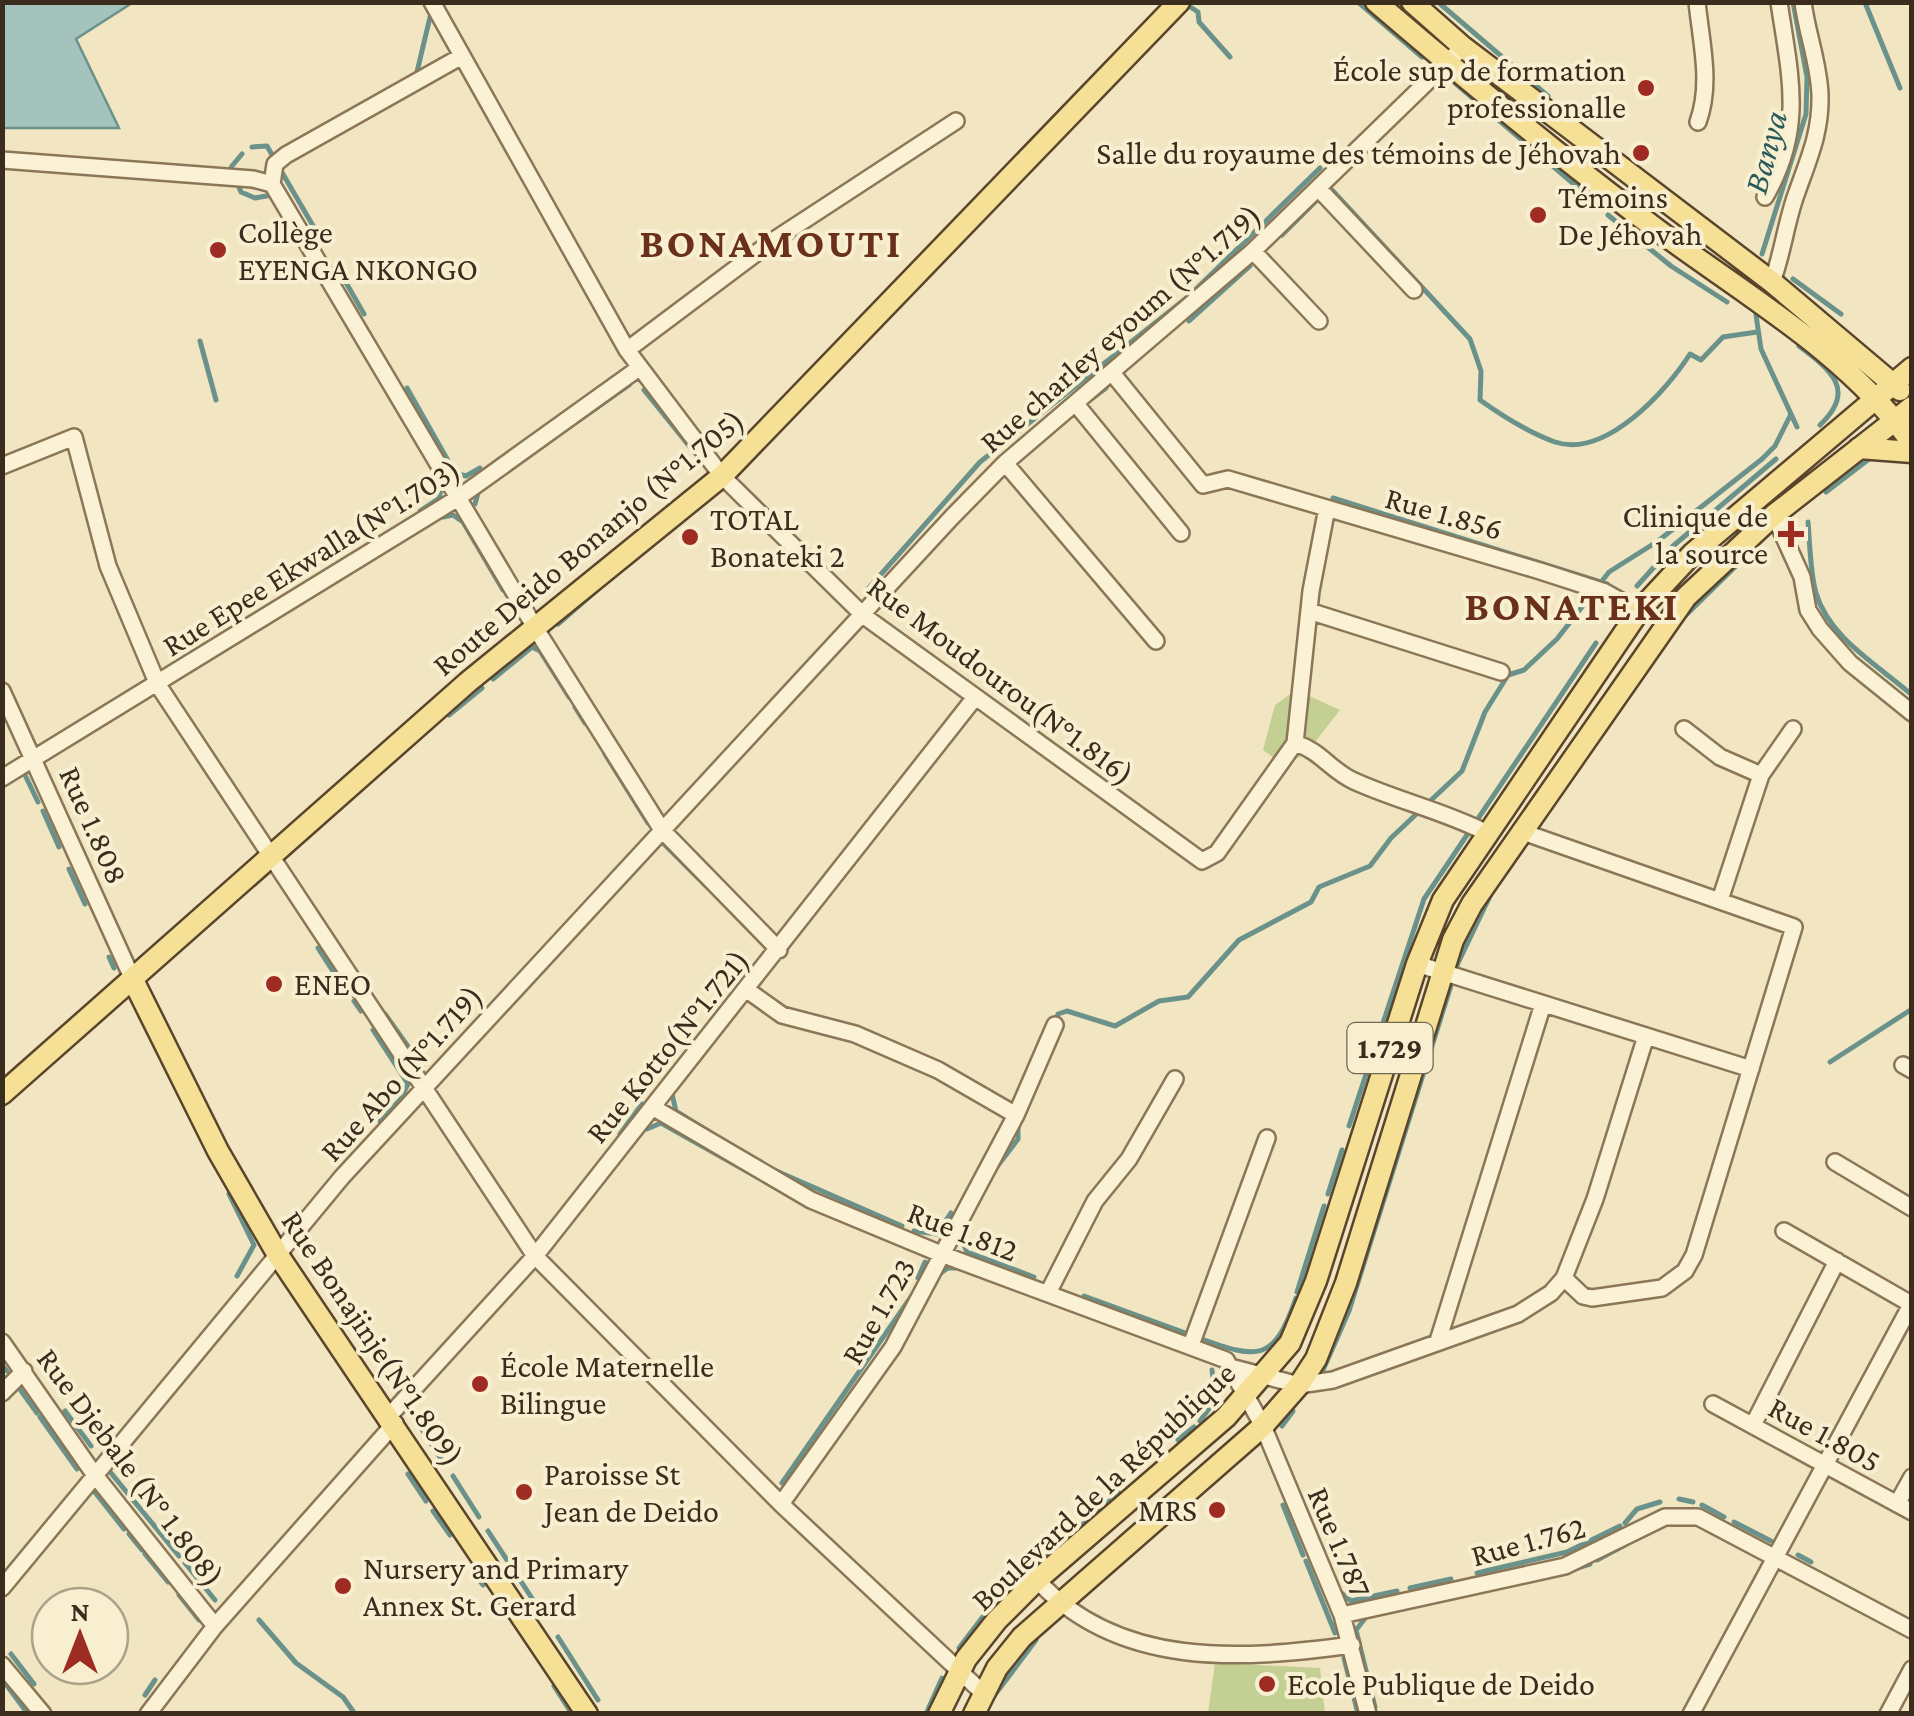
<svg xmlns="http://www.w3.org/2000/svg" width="1914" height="1716" font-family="'Crimson Pro',serif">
  <rect width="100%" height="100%" fill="#f1e6c1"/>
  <path fill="#c4cf94" d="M1296,690L1340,710L1304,756L1281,763L1263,750L1275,705Z
    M1215,1663L1320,1668L1325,1713H1208Z"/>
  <path fill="#a4c3bc" stroke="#6a928b" stroke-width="2.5" d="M2,3H132L76,39L119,128H3Z"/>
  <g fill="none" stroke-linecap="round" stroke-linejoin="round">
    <path stroke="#6a928b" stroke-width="5" d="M1358,2L1422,57
      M1438,2L1548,96
      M1866,5L1900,88
      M1185,9L1189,6L1198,12L1199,22L1230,57
      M416,76L432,9
      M1455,83L1602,208
      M252,147L267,146L275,160
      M232,166L242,154
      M231,168L241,192L255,198L272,195
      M280,169L319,236
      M1332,190L1470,339L1481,371L1480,400C1501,415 1530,433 1555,442C1606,459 1667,390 1690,354L1701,360L1723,337L1757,332
      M1608,215L1671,266L1727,302
      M1282,235L1319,198
      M1762,254L1806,114L1807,77L1793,2
      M337,267L364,314
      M1793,279L1841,314
      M1756,315L1761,349L1797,427
      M1189,321L1250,266
      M200,341L216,400
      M1799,346C1831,370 1857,390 1820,425
      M407,388L455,473L466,476L480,468
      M644,390L694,452
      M1086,403L1106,388
      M578,421L629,385
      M1826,492L1873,456
      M439,498L442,486
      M1333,498L1607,584
      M475,504L479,489
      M420,511L438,499
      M443,517L453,515L463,522L503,590
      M1808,522C1810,545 1810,571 1816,593C1829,638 1878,665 1912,695
      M1637,586L1673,546L1776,459
      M868,589L980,462L1189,296L1320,168
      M1682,619L1738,564
      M558,624L597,590
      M493,679L532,647L540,651L569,697
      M575,707L585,723
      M449,715L482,688
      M605,754L648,823
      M25,775L38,802
      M43,811L59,847
      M662,842L706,886
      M69,869L85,904
      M318,948L345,990
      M109,957L114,968
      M354,1001L361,1011
      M385,1014L422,1066
      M1055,1023L1058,1014L1067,1011L1115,1026L1159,1001L1188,997L1239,940L1311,902L1319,887L1370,866L1391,838L1462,771L1485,712L1508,675L1524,670L1557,639L1609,572L1658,541L1762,459L1775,446L1791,414
      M373,1030L408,1084L400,1100L380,1121
      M1830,1062L1912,1009
      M672,1094L676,1111L713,1134
      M1349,1126L1424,899L1596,643
      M647,1129L661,1123L796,1199
      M620,1134L642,1104
      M996,1168L1018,1139V1122
      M774,1170L902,1226
      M229,1194L254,1245L237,1276
      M1328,1194L1342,1150
      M914,1231L937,1234L951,1213
      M959,1235L967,1252L1034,1277
      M938,1275L948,1268H959
      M918,1278L925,1262
      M1297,1292L1324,1206
      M1084,1296L1191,1335
      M1199,1338C1259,1360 1274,1362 1296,1298
      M376,1358L397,1391
      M2,1365L7,1371
      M1320,1377L1349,1311L1458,963L1491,894
      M19,1388L37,1413
      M408,1408L445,1465
      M65,1411L91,1446
      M40,1417L77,1469
      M1200,1421L1216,1399L1212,1370
      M1282,1426L1293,1411
      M1178,1440L1194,1427
      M111,1473L179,1556
      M408,1474L426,1501
      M453,1476L479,1517
      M782,1483L911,1297
      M90,1486L124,1529
      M1679,1499L1693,1502
      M1283,1505L1303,1555
      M1702,1505L1724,1517
      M433,1511L450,1535
      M1734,1522L1771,1541
      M1625,1523L1637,1509L1660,1502
      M488,1531L539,1609
      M129,1534L142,1550
      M145,1554L168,1582
      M1798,1555L1811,1562
      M1597,1560L1625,1545
      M1306,1561L1335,1633
      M185,1563L215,1600
      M472,1570L483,1585
      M1571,1570L1590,1564
      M1477,1573L1567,1552L1620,1526
      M1019,1580L1119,1493
      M1410,1588L1451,1579
      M1339,1591L1351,1601L1397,1591
      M179,1595L199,1620
      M1366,1617L1356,1630L1375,1707
      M259,1620L296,1663L343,1697L355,1714
      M558,1637L598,1700
      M959,1648L988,1610
      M11,1654L34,1684
      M1344,1658L1358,1714
      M2,1679L28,1714
      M554,1686L572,1714
      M145,1695L155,1680
      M994,1696L1036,1640
      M926,1714L942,1678"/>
    <defs>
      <path id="minor" d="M432,2L627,350L722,476L864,616L1202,861L1217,853L1295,743
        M1697,2C1701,42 1712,84 1698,122
        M2,160L253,179L272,184
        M272,184L536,629L662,830L779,950
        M272,184L275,164L286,155L462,56
        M1318,188L1414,290
        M1765,197C1805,128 1790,76 1779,2
        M1253,251L1319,321
        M1772,282C1783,253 1786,221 1797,192C1809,158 1821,132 1820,95C1819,63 1807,34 1803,2
        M627,350L771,242L956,121
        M1113,374L1203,485L1228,479L1540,571L1605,592L1639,611
        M1076,404L1181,533
        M1005,463L1156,641
        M2,466L74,437L108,566L158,685L535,1256L781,1504L983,1693
        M1774,515L1802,577L1808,610L1820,629L1850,663L1912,713
        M1309,611L1501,672
        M2,691L134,982
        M1684,729L1720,757L1761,775
        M1295,743L1311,591L1327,508
        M1295,743C1321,751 1331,771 1354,781C1398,801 1444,811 1487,833
        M2,778L458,498L639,368
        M1520,831L1794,927L1694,1255L1685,1271L1662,1288L1592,1298L1583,1296L1564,1278
        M1720,900L1761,775L1793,729
        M1417,964L1751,1069
        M747,990L782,1015L855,1034L938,1070L1016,1115
        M1903,1065L1912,1070
        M654,1108L811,1200L941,1254L1226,1360L1263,1426L1342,1615L1368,1714
        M1835,1162L1912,1208
        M1784,1231L1911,1304
        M1048,1293L1095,1201L1129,1159L1175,1079
        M1438,1341L1543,1004
        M2,1342L94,1474L215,1626
        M1191,1345L1267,1138
        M1234,1368L1299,1385L1333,1380L1518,1314L1551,1293L1564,1278L1595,1199L1646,1036
        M2,1393L24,1371
        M1713,1404L1912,1512
        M390,1415L535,1256L973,700
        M1753,1425L1837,1261
        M781,1504L893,1347L1016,1115L1055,1025
        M1897,1504L1912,1477
        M1037,1580C1119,1669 1241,1660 1352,1645
        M2,1588L342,1177L952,517L1005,463L1253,251L1463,47
        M1342,1615L1565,1566L1665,1517H1698L1912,1630
        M2,1665L43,1714
        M148,1714L215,1626L395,1423
        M1691,1714L1912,1303
        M1888,1714L1912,1669"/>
      <path id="major" d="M1376,2C1467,80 1560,157 1655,228C1743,294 1847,352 1912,443
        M1412,2L1463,47L1772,282L1900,390
        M1859,448L1912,452
        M134,982L218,1151L278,1255L587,1714
        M2,1094L468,682L722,476L1179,2
        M939,1714L966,1659L997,1620L1037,1580L1226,1417L1290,1343L1316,1281L1417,964L1443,900L1639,611L1692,554L1912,368
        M974,1714L997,1668L1022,1637L1263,1426L1299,1385L1316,1359L1346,1283L1453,940L1472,904L1686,597L1774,515L1912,407"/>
    </defs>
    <use href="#minor" stroke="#8b7757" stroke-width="20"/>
    <use href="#major" stroke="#59442c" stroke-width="25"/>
    <use href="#minor" stroke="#fbf2d5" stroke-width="15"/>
    <use href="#major" stroke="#f6e096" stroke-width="20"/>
  </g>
  <g fill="#9e2c23" stroke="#f8efd1" stroke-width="4">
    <circle cx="1646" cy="88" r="10"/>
    <circle cx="1641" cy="153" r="10"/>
    <circle cx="1538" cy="215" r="10"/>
    <circle cx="218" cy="250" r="10"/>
    <path d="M1786 519h10v10h10v10h-10v10h-10v-10h-10v-10h10z"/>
    <circle cx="690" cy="537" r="10"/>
    <circle cx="274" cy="984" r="10"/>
    <circle cx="480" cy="1384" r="10"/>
    <circle cx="524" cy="1492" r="10"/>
    <circle cx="1217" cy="1510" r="10"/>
    <circle cx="343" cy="1586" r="10"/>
    <circle cx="1267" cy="1684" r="10"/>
  </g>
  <g text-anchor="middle" stroke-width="8" stroke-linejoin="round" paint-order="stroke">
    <rect fill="#f8efd1" stroke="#736753" stroke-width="2.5" x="1347.5" y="1023" width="85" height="50" rx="8"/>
    <g font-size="30" font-weight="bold" fill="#3a2d1d">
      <text x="1390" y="1058">1.729</text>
    </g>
    <g font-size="32" fill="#3a2d1d" stroke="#f8efd1" text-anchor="start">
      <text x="1626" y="81" text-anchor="end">École sup de formation<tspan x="1626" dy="37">professionalle</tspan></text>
      <text x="1621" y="164" text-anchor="end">Salle du royaume des témoins de Jéhovah</text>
      <text x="1558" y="208">Témoins<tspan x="1558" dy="37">De Jéhovah</tspan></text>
      <text x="238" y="243">Collège<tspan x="238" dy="37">EYENGA NKONGO</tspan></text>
      <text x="1768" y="527" text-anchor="end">Clinique de<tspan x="1768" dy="37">la source</tspan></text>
      <text x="710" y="530">TOTAL<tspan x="710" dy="37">Bonateki 2</tspan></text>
      <text x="294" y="995">ENEO</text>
      <text x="500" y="1377">École Maternelle<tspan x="500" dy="37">Bilingue</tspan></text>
      <text x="544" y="1485">Paroisse St<tspan x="544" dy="37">Jean de Deido</tspan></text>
      <text x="1197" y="1521" text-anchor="end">MRS</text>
      <text x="363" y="1579">Nursery and Primary<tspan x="363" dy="37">Annex St. Gerard</tspan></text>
      <text x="1287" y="1695">Ecole Publique de Deido</text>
    </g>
    <g font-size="32" fill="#3a2d1d" stroke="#f8efd1">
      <text transform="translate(1120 328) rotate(-41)" y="11">Rue charley eyoum (N°1.719)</text>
      <text transform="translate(1444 513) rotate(16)" y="11">Rue 1.856</text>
      <text transform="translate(588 542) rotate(-40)" y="11">Route Deido Bonanjo (N°1.705)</text>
      <text transform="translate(311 557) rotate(-32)" y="11">Rue Epee Ekwalla(N°1.703)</text>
      <text transform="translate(1001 680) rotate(37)" y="11">Rue Moudourou(N°1.816)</text>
      <text transform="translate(94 825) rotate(66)" y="11">Rue 1.808</text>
      <text transform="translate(667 1046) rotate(-51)" y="11">Rue Kotto(N°1.721)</text>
      <text transform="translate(401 1073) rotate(-48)" y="11">Rue Abo (N°1.719)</text>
      <text transform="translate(963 1231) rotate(21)" y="11">Rue 1.812</text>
      <text transform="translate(878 1311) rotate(-60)" y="11">Rue 1.723</text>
      <text transform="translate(373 1338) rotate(56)" y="11">Rue Bonajinje(N°1.809)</text>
      <text transform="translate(1825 1434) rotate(29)" y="11">Rue 1.805</text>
      <text transform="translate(131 1467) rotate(53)" y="11">Rue Djebale (N° 1.808)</text>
      <text transform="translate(1103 1486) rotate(-43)" y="11">Boulevard de la République</text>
      <text transform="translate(1528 1541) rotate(-15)" y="11">Rue 1.762</text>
      <text transform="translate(1340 1542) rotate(67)" y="11">Rue 1.787</text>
    </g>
    <g font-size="35" font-style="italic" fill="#2b5a5b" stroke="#f8efd1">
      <text transform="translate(1765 152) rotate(-75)" y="12">Banya</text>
    </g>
    <g font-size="42" font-weight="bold" letter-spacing="2.5" fill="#6a3019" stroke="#f8efd1">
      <text x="771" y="257">BONAMOUTI</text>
      <text x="1572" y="620">BONATEKI</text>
    </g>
  </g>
  <rect width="1914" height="1716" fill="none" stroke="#3a2d1d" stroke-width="10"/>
  <g transform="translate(80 1636)"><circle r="48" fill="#f8efd1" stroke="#aca189" stroke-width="2.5"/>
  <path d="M0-8L18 38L0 25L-18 38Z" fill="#9e2c23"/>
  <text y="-15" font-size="28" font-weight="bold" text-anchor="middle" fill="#3a2d1d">N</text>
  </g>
</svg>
